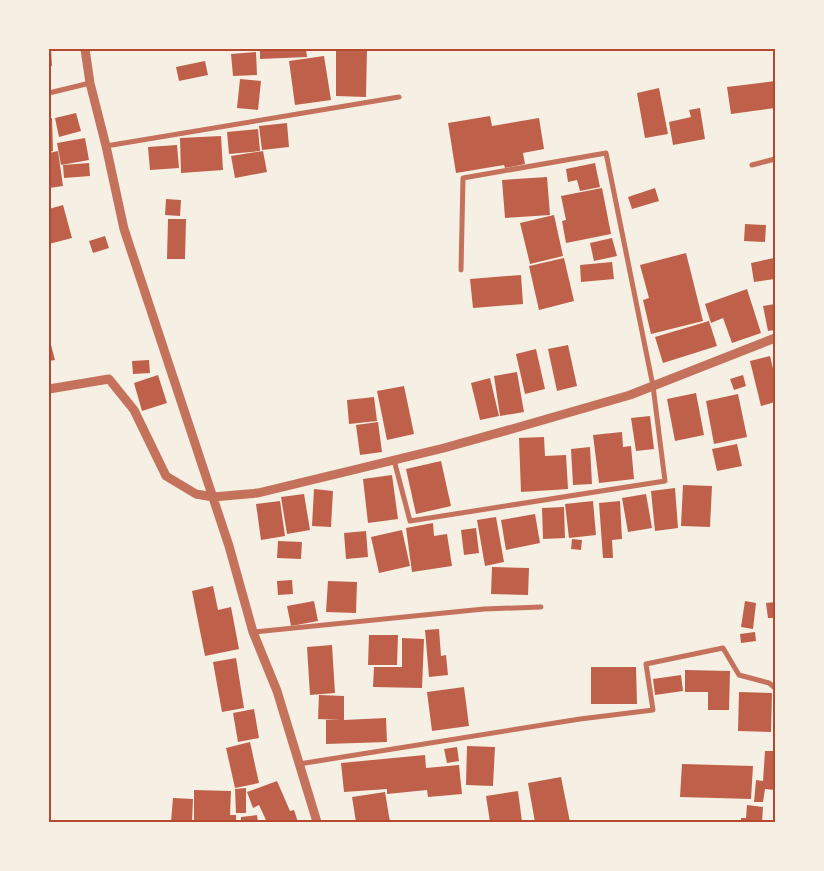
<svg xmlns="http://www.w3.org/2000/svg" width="824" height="871" font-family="Commissioner,sans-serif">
  <rect width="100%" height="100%" fill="#f6efe4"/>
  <path fill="#bf614a" d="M49,49H51L52,66H49Z
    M260,49H306L307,57L260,59Z
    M336,49H367L366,97L336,96Z
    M256,52L257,75L233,76L231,54Z
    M324,56L331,100L295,105L289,61Z
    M205,61L208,75L179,81L176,67Z
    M240,79L261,81L258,110L237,108Z
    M775,81V108L731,114L727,87Z
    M659,88L668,134L645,138L637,93Z
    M700,108L705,139L673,145L669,122L691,117L689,110Z
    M76,113L81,131L59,137L55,118Z
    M490,116L492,126L539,118L544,149L523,153L525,164L505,168L504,165L456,173L448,123Z
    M52,118L53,151L49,152V119Z
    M287,123L289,147L262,150L259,126Z
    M258,129L260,151L229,154L227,132Z
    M221,136L223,170L181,173L180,138Z
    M85,138L89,160L61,165L57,143Z
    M177,145L179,168L150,170L148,147Z
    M58,151L63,186L49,188V153Z
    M263,151L267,172L235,178L231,156Z
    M89,163L90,176L64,178L63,165Z
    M595,163L600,187L580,191L577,180L568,182L566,169Z
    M547,177L550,215L505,218L502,180Z
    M602,188L611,234L566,243L562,221L566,220L561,196Z
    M655,188L659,201L632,209L628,197Z
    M166,199L181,200L180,216L165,215Z
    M63,205L72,238L49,244V209Z
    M554,215L563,256L530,264L520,223Z
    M168,219H186L185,259H167Z
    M745,224L766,225L765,242L744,241Z
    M105,236L109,248L93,253L89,241Z
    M612,238L617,256L594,261L590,243Z
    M686,253L703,321L651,334L643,300L649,298L640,265Z
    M564,258L574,301L539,310L529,266Z
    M774,258L775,279L754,282L751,263Z
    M612,262L614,279L581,282L580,265Z
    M521,275L523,304L473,308L470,279Z
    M747,289L761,333L732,343L723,318L711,323L705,304Z
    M775,304V330L768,331L763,306Z
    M709,321L717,346L663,363L655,337Z
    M51,345L55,360L49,361V346Z
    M568,345L577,386L557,391L548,349Z
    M536,349L545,389L525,394L516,354Z
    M770,356L775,377V402L761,406L750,361Z
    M149,360L150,373L133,374L132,361Z
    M517,372L524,412L500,416L494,376Z
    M158,375L167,403L142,411L134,383Z
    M743,375L746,386L734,390L730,379Z
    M490,378L499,416L480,420L471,383Z
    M404,386L414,434L387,440L377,391Z
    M696,393L704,435L675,441L667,399Z
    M738,394L747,437L714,444L706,401Z
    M374,397L377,421L349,424L347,400Z
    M650,416L654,449L636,451L631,418Z
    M378,422L382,452L360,455L356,425Z
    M622,432L623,447L631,446L634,479L599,483L593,435Z
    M544,437L545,456L566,455L568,489L521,492L519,438Z
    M737,444L742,466L717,471L712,449Z
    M590,447L592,484L573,485L571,449Z
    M441,461L451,506L416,514L406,469Z
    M392,475L398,519L368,523L363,479Z
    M683,485L712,486L710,527L681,526Z
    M675,488L678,528L655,531L651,491Z
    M314,489L333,491L331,527L312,526Z
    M304,494L310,530L287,534L281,497Z
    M646,494L652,528L628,532L622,498Z
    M280,501L285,536L261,540L256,504Z
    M593,501L596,535L569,538L565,504Z
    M620,501L622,539L612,540L613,558H603L599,503Z
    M564,507L565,538L543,539L542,508Z
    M535,514L540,543L506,550L501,520Z
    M496,517L504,562L485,566L477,520Z
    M433,523L434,536L447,534L452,566L412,572L406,528Z
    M476,528L479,553L464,555L461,530Z
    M402,530L410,566L379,573L371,537Z
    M366,531L368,557L346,559L344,533Z
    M572,539L582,540L581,550L571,549Z
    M278,541L302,542L301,559L277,558Z
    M492,567L529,568L528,595L491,594Z
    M292,580L293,594L278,595L277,581Z
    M328,581L357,582L356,613L326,612Z
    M213,586L218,610L231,607L239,649L205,656L192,591Z
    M314,601L318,621L291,626L287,606Z
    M745,601L756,603L753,629L741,627Z
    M775,602V618H768L766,603Z
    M439,629L441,656L446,655L448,675L429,677L425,630Z
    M755,632L756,641L741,643L740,634Z
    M369,635H398L397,665H368Z
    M402,638L424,639L422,688L373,687L374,667H402Z
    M332,645L335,693L310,695L307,647Z
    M236,658L244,708L222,712L213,662Z
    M591,667H636L637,704H591Z
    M685,670L730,671L729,710H708V692H685Z
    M681,675L683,691L655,695L653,679Z
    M464,687L469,726L432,731L427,692Z
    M739,692L772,693L771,732L738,731Z
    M319,695L344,696V720L386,718L387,742L326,744V720H340L318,719Z
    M254,709L259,738L238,742L233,713Z
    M250,742L259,783L235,788L226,748Z
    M467,746L495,747L493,786L466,785Z
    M457,747L459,761L447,763L444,749Z
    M765,751H775V790L765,789L763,802H754L756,780L763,781Z
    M425,755L426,768L459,765L462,794L428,797L427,790L387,794V789L344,792L341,763Z
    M682,764L753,766L751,799L680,797Z
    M561,777L570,822H535L528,783Z
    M277,781L290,811L294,810L298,822H260L266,820L259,805L253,808L247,792Z
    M246,788V813H236L235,789Z
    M194,790L231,791L230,815H236V822H194Z
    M518,791L522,822H490L486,796Z
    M385,792L390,822H356L352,797Z
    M173,798L193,799L192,822H171Z
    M747,805L763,807L762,822H741V818H746Z
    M257,815L258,822H241V817Z"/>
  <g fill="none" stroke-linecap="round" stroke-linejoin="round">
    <path stroke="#c5725c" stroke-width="5" d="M49,93L90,83
      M106,146L399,97
      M752,165L775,159
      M394,460L410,521L665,481L653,386L606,153L463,178L461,270
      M253,632L484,609L541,607
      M299,764L580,719L653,710L646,664L723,648L739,675L769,683L775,688"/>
    <path stroke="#c5725c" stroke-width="9" d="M85,49L90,83L106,146L124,229L229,546L253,632L277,691L317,822
      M49,389L109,379L134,410L166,476L196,494L213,497L258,493L444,448L519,427L630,395L775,338"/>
  </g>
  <rect width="824" height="871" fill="none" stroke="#f6efe4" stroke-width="100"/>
  <rect x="50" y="50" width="724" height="771" fill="none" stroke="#b5482f" stroke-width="2"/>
</svg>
